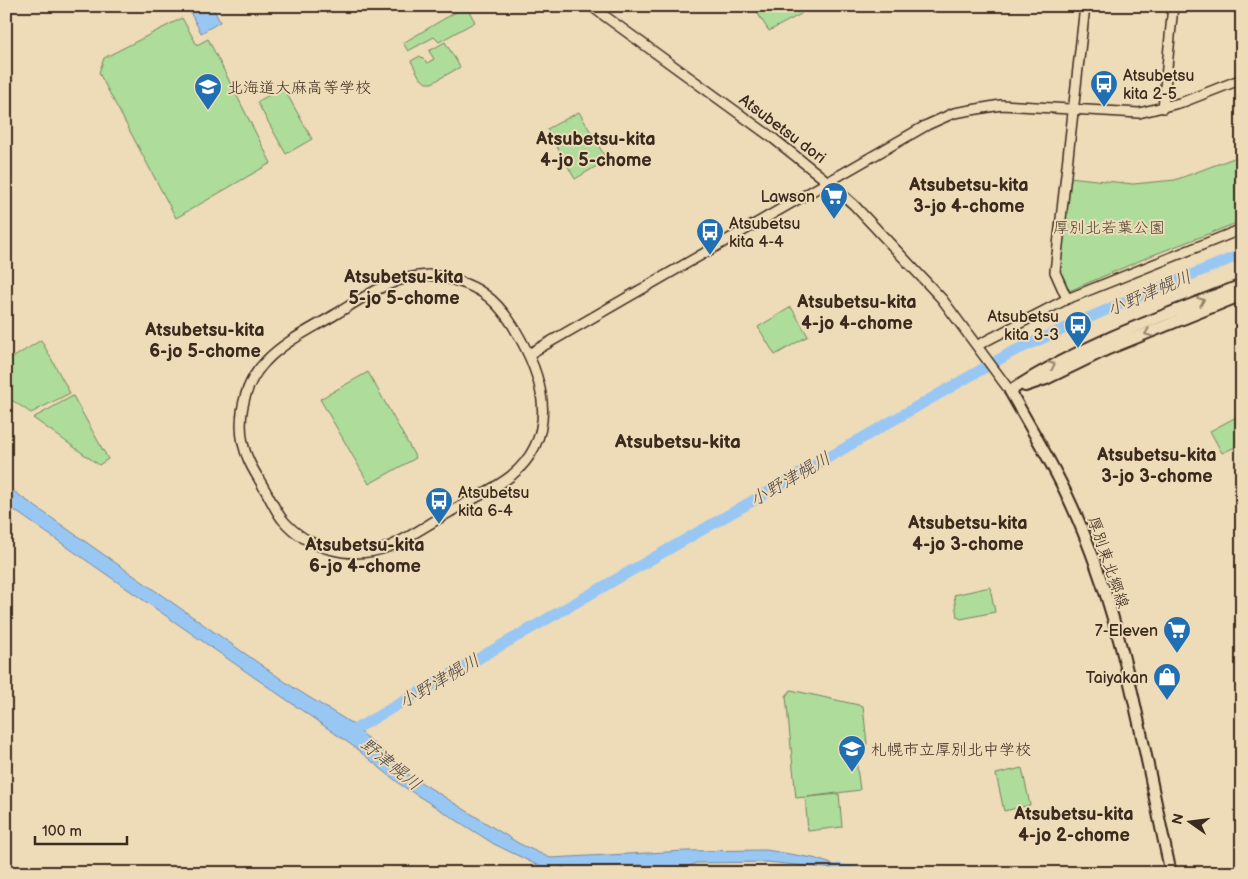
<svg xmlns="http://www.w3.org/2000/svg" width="1248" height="879" font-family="'Balsamiq Sans','Klee One',sans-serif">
  <rect width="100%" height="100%" fill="#eedbb8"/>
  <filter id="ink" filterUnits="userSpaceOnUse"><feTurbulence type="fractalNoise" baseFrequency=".02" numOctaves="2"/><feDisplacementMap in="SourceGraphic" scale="10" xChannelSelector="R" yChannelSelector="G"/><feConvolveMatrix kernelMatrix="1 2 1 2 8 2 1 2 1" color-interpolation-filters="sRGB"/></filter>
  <g filter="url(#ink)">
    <path fill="#addc9b" stroke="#74835c" d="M466,6L475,22L439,42L434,37L408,51L403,43Z
      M764,6H799L801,11V14L769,31L756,11Z
      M182,18L197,45L208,39L271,163L176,218L99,73L104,58Z
      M445,42L460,67L432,83H426L420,78L411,61L420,56L427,63L434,59L429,51Z
      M283,87L312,139L286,154L257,102Z
      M579,112L607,160L575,179L547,129Z
      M1242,155V221L1153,255L1069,291L1059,271L1069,177L1133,184L1175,180Z
      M791,307L808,336L775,355L758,327Z
      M41,340L70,393L31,413L6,396V362Z
      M368,372L416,458L369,484L320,399Z
      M73,396L108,459L99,465L33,418Z
      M1242,414V444L1222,453L1210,431Z
      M990,587L995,612L961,619L957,617L954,595Z
      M791,690L863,706L867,744L855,752L860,790L807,797L839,794L842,827L808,831L805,797L796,798L786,696Z
      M1022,768L1030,805L1004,811L996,774Z"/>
    <path fill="#99c7f4" stroke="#73889e" d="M187,6H212L220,22L201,33Z
      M6,486L294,688L351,723L406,773L518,843L550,858L686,851L766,850L813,858L854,871L767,862L696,863L685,868L640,865L552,867L537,865L494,844L401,785L353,746L14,510L6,504Z"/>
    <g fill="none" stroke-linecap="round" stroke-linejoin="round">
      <path stroke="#73889e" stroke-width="2" d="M562,867L570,873"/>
      <path stroke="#99c7f4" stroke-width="11" d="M352,731L1012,352L1113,307L1242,254
        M838,869L860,873"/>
      <defs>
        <path id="secondary" d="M591,6L774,139L828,182L854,205L942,299L1010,391
          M1163,108L1173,6
          M429,275C475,281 498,297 520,338C545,383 558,437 511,476C493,490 470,500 450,512C430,523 409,538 388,547C351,561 307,549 282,519C275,510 270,498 264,488C259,479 253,470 249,461C234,429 241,386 266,361C285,341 313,328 336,314C366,296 393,276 429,275Z
          M1067,299L1055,272L1085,6
          M978,345L1067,299L1242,229
          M529,354L927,125L954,113L1001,105L1139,113L1183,102L1242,79"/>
        <path id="primary" d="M1025,386L1046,379L1108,349L1242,295
          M1010,391C1034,434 1060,476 1079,522C1127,634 1144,755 1171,873
          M1010,391C1081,344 1163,316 1242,285"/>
      </defs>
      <use href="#secondary" stroke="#3b2a1e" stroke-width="12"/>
      <use href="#primary" stroke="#3b2a1e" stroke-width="14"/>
      <use href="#secondary" stroke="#eedbb8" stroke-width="9"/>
      <use href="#primary" stroke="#eedbb8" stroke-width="10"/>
    </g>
    <defs><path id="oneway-chevron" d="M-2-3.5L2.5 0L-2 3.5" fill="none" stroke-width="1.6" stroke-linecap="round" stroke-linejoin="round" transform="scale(1.25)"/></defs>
    <g stroke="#94826b">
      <use href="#oneway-chevron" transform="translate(1201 301) rotate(-22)"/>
      <use href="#oneway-chevron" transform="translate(1148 333) rotate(158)"/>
      <use href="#oneway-chevron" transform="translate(1052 365) rotate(-26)"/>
    </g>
  </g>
  <defs>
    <symbol id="bus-pin" viewBox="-11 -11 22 30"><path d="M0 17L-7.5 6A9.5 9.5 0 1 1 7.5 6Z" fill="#1f6fb2" stroke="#eedbb8"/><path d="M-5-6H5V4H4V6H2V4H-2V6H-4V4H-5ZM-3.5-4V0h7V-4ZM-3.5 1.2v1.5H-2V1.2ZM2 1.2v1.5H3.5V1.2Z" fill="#fff"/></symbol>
    <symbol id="school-pin" viewBox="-11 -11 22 30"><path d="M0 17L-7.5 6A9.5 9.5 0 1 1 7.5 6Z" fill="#1f6fb2" stroke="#eedbb8"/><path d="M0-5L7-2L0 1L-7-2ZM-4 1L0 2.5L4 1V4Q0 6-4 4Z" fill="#fff"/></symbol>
    <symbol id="supermarket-pin" viewBox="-11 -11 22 30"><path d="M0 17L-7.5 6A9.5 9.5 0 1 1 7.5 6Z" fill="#1f6fb2" stroke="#eedbb8"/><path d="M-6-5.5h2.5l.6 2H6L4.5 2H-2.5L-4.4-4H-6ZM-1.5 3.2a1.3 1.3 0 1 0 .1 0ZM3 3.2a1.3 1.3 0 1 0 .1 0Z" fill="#fff"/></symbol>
    <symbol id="shop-pin" viewBox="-11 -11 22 30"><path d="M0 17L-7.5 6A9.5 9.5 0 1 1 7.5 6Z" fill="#1f6fb2" stroke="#eedbb8"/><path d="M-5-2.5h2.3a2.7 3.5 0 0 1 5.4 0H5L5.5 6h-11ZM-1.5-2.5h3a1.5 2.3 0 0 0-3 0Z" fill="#fff"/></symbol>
  </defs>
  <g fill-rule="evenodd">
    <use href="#bus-pin" x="1088" y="68" width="32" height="43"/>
    <use href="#school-pin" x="192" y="71" width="32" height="43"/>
    <use href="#supermarket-pin" x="818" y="180" width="32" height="43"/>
    <use href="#bus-pin" x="694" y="216" width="32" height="43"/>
    <use href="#bus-pin" x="1062" y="309" width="32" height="43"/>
    <use href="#bus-pin" x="423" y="485" width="32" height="43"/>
    <use href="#supermarket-pin" x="1161" y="614" width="32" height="43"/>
    <use href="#shop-pin" x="1151" y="661" width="32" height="43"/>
    <use href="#school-pin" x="836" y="733" width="32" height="43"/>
  </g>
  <g text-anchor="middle" stroke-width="4" stroke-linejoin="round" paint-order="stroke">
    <g font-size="16" fill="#3b2a1e" stroke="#eedbb8" text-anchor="start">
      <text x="1123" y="81">Atsubetsu<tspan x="1123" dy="18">kita 2-5</tspan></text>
      <text x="227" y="93">北海道大麻高等学校</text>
      <text x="815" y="202" text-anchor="end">Lawson</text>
      <text x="729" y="229">Atsubetsu<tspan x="729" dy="18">kita 4-4</tspan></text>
      <text x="1059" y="322" text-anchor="end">Atsubetsu<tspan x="1059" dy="18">kita 3-3</tspan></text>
      <text x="458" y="498">Atsubetsu<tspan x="458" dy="18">kita 6-4</tspan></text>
      <text x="1158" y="636" text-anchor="end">7-Eleven</text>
      <text x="1148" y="683" text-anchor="end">Taiyakan</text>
      <text x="871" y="755">札幌市立厚別北中学校</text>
    </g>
    <g font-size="16" fill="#3b2a1e" stroke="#eedbb8">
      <text transform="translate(783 128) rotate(37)" y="6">Atsubetsu dori</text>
      <text transform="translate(1109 562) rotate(71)" y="6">厚別東北郷線</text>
    </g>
    <g font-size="16" fill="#4c4531" stroke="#eedbb8">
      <text x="1109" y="233">厚別北若葉公園</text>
    </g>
    <g font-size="18" font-weight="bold" fill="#3b2a1e" stroke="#eedbb8">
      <text x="596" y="145">Atsubetsu-kita<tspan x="596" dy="21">4-jo 5-chome</tspan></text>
      <text x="969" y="191">Atsubetsu-kita<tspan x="969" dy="21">3-jo 4-chome</tspan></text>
      <text x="404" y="283">Atsubetsu-kita<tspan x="404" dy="21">5-jo 5-chome</tspan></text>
      <text x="857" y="308">Atsubetsu-kita<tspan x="857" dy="21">4-jo 4-chome</tspan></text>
      <text x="205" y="336">Atsubetsu-kita<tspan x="205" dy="21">6-jo 5-chome</tspan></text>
      <text x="1157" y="461">Atsubetsu-kita<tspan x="1157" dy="21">3-jo 3-chome</tspan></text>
      <text x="968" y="529">Atsubetsu-kita<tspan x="968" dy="21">4-jo 3-chome</tspan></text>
      <text x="365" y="551">Atsubetsu-kita<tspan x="365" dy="21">6-jo 4-chome</tspan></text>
      <text x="1074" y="820">Atsubetsu-kita<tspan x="1074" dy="21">4-jo 2-chome</tspan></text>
    </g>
    <g font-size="18" font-style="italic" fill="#4e4949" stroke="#eedbb8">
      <text transform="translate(1149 293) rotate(-23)" y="6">小野津幌川</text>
      <text transform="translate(790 479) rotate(-30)" y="6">小野津幌川</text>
      <text transform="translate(439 681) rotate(-30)" y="6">小野津幌川</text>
      <text transform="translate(391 764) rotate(39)" y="6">野津幌川</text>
    </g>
    <g font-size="19" font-weight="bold" fill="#3b2a1e" stroke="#eedbb8">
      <text x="678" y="448">Atsubetsu-kita</text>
    </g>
  </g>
  <rect width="1248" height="879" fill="none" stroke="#eedbb8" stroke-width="25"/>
  <rect x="12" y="12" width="1223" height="854" fill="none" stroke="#3b2a1e" stroke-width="2" filter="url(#ink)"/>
  <g transform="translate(1190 822) rotate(284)" stroke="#eedbb8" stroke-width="4" paint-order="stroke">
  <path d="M0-4L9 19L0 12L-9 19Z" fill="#3b2a1e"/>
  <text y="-8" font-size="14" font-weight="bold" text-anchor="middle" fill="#3b2a1e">N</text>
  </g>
  <path d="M35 836v8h92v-8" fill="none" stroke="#3b2a1e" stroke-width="2.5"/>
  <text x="42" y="836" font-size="15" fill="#3b2a1e" stroke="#eedbb8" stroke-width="4" paint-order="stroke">100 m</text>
</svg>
